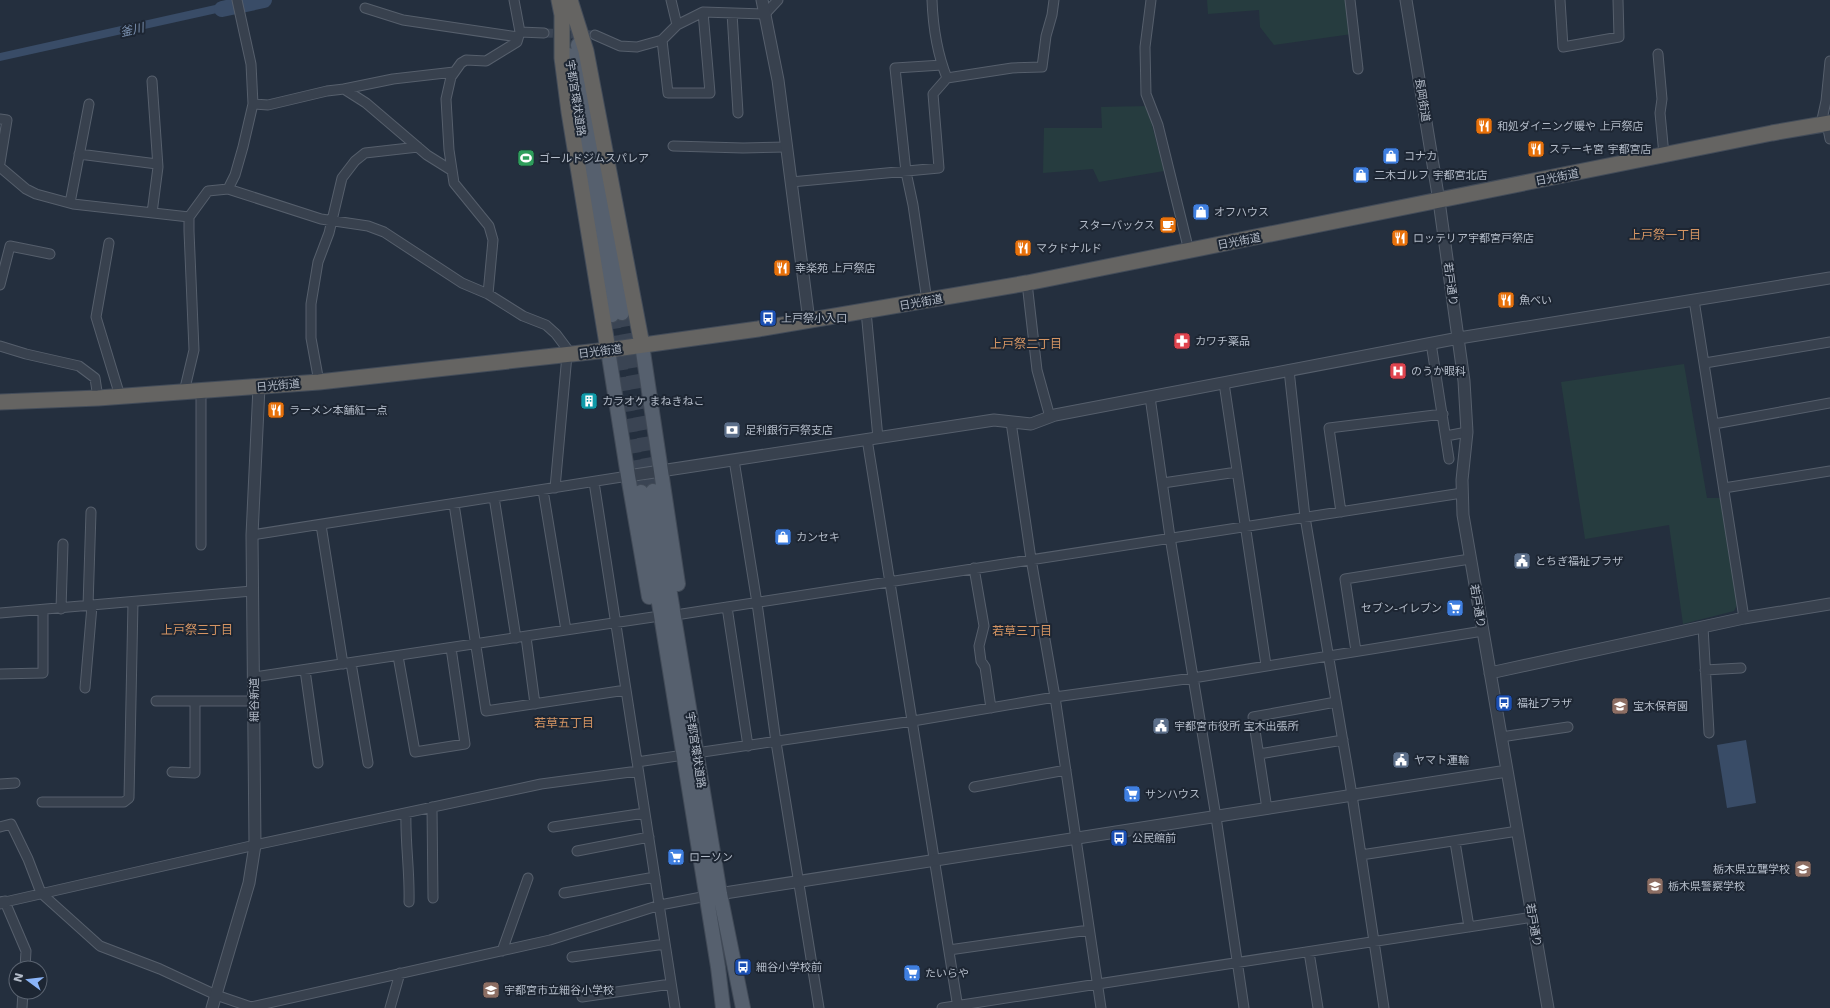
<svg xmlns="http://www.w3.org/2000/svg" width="1830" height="1008" font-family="'DejaVu Sans','Noto Sans JP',sans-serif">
  <rect width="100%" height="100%" fill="#242f3e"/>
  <path fill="#263c3f" d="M1207,0H1350L1352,34L1274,45L1260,27L1259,10L1208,14Z
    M1147,106L1164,171L1099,182L1093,169L1043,173L1044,128H1102L1101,107Z
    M1684,364L1707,498H1720L1737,605L1734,611L1683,624L1669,525L1585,539L1561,382Z"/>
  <path fill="#394c67" d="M233,1L235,9L0,61V53Z
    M1746,740L1756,803L1727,808L1717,745Z"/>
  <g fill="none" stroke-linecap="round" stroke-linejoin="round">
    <path stroke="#394c67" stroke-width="16" d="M222,9L264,0"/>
    <path stroke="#3a4453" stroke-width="9" stroke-dasharray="9 4.5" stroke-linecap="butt" d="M544,33L595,35"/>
    <path stroke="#3a4453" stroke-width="14" stroke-dasharray="14 7" stroke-linecap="butt" d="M622,313L653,491
      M612,315L641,492"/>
    <defs>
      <path id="minor" d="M514,0L520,32
        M671,0L677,25
        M932,0C933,27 937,53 947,78L1012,68L1042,67L1046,36L1052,15L1054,0
        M1151,0L1145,47L1146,94L1158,125L1189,251
        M1350,0L1358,69
        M1560,0L1563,47L1619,37L1618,0
        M365,8L403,20L518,37
        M732,13L738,113
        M595,35L620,46L637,47L662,40L677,25L703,12L765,14L778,0
        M662,40L668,93H710L703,12
        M1658,54L1662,99L1660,113L1664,155
        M344,89L393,79L454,72
        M253,104L268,105L327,91L344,89L366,103L427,155L451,170
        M0,119L7,120L0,163
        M1821,124L1826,101L1830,61
        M1827,124L1830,139
        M673,146L743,148L786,147
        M79,154L157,164
        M0,167L26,189L36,194L73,204L189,217
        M791,182L939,168L933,94L947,78
        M228,189L235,175L243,147L253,104L251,64L237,0
        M70,203L89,104
        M152,213L158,167L152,81
        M109,243L96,317L120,396
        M1027,283L1037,370L1050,417
        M0,285L10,246L50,254
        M488,294L493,240L489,226L454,183L449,150L446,99L451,77L461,63L466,60L486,61L517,42L520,32L544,33
        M1694,300L1744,618
        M927,301L913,205L906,172L895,68L942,65
        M866,311L878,438
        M1431,343L1449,459
        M0,346L26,354L79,366L95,378L98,398
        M1705,363L1830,342
        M1289,370L1305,517L1352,795L1384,1008
        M319,382L311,338V304L318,262L329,233L342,178L355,161L365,153L418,147
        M1224,383L1266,665
        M201,391V545
        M184,392L194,350L189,231V217L208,191L228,189L321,219L368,226L384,232L462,283L488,294L523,316L546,325L556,334L571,354
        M1150,397L1170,537L1216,817L1244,1008
        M1011,422L1031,559L1055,697L1101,1008
        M1714,424L1830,403
        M1446,436L1467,432
        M867,439L958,1008
        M734,460L757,603L776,742L819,1008
        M594,482L675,1008
        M1163,483L1237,472
        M555,488L567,355
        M1724,488L1830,471
        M543,490L566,630
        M494,497L516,638
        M454,504L486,711L626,690
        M1341,512L1329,428L1443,414
        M321,525L343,664
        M252,535L628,476
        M974,568L984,626L979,646L981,661L985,667L991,708
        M88,606L91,512
        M727,607L748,746
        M61,609L63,544
        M0,613L252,591
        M682,614L1462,493
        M1703,627L1709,733
        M526,637L535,704
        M1356,651L1345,579L1470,559
        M398,656L415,752L465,744L451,648
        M351,663L368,763
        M305,670L318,763
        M1705,670L1741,668
        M0,674L43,673V610
        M254,677L653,617
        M85,688L92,606
        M156,701H254
        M1501,737L1568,727
        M696,753L913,721L1055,697L1193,678L1483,631
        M1259,754L1343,740
        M637,762L684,755
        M172,772L195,773V701
        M0,784L15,783
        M974,787L1066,770
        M42,802H124L129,798L133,602
        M432,807L433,898
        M1267,809L1253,717L1336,702
        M406,813C405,842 410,872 409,902
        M0,827L11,824L28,859L41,893L100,946L160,969L216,995L251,1007L550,940L660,905L707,896
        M553,827L645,813
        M1455,842L1469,927
        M577,851L649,837
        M1361,855L1518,831
        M564,893L655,877
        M949,950L1089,930
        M502,951L528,878
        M1309,952L1318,1008
        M572,957L665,944
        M25,968L26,951L5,902L255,845L541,784L638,771
        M582,997L671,984
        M22,1008L23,992
        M390,1008L400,973
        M942,1008L1533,917"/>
      <path id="tertiary" d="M762,0L778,80L809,321
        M1406,0L1439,201L1464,381L1467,432L1462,480L1463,515L1548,1008
        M628,476L994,420L1031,424L1055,415L1459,338L1830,278
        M1490,673L1744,618L1830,604
        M712,895L1507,771
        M0,903L5,902
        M212,1008L249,883L255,845L252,535L259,387"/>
      <path id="primary" d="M578,45L622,313
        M568,55L612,315
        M642,345L678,584
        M608,350L628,476L649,597
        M653,491L720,894L743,1008
        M641,492L718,967L723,1008"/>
      <path id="trunk" d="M559,0L562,15V58L569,112L608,350
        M570,0L586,51L642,345
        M0,402L98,398L319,382L608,350L758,329L1027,283L1772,133L1830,123"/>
    </defs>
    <use href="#minor" stroke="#565f6c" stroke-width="11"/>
    <use href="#tertiary" stroke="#565f6c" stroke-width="13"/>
    <use href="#primary" stroke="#414a57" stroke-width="16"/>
    <use href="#trunk" stroke="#434c59" stroke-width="17"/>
    <use href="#minor" stroke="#38414e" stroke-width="9"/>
    <use href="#tertiary" stroke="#38414e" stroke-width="11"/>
    <use href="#primary" stroke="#56606e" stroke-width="14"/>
    <use href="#trunk" stroke="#656462" stroke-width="15"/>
  </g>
  <defs>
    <symbol id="restaurant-square" viewBox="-11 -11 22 22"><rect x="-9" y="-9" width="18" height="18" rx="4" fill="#e8710a" stroke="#1d2633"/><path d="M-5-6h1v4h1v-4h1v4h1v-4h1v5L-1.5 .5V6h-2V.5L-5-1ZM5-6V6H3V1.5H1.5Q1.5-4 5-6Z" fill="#fff"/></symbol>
    <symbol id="shop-square" viewBox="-11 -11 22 22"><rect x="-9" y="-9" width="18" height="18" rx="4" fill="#3f7fe0" stroke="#1d2633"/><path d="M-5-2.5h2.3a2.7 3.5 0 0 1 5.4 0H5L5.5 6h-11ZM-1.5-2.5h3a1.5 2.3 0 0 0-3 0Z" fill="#fff"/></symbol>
    <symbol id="stadium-square" viewBox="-11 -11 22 22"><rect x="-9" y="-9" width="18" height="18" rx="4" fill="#2e9e5b" stroke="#1d2633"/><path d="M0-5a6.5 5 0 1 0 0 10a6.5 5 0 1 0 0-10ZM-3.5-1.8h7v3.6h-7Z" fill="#fff"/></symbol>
    <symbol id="cafe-square" viewBox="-11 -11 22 22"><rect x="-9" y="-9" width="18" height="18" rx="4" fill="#e8710a" stroke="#1d2633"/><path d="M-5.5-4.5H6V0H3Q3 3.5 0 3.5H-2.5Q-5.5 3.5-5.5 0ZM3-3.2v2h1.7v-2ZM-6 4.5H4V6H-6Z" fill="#fff"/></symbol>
    <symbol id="bus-square" viewBox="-11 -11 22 22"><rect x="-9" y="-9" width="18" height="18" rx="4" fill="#1a4fb4" stroke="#1d2633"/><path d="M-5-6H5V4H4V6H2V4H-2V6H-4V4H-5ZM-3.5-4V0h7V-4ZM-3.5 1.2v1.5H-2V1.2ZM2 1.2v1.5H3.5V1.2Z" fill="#fff"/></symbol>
    <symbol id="pharmacy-square" viewBox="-11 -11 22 22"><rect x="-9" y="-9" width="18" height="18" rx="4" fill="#e0444e" stroke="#1d2633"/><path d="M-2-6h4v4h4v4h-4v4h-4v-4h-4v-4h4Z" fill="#fff"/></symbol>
    <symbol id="hospital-square" viewBox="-11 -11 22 22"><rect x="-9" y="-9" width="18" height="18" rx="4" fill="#e0444e" stroke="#1d2633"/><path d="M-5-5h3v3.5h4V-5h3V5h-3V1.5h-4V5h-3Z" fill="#fff"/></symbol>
    <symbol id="building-square" viewBox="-11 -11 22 22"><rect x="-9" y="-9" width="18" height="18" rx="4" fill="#0f9aa8" stroke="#1d2633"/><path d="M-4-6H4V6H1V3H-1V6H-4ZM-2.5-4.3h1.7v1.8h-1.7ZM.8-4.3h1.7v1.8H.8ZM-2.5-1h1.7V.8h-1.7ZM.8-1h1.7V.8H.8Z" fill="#fff"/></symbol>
    <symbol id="bank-square" viewBox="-11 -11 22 22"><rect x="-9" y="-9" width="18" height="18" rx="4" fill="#5c6f8a" stroke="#1d2633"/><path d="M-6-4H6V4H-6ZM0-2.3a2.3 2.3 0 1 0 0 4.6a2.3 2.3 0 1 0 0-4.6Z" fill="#fff"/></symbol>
    <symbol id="civic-square" viewBox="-11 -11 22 22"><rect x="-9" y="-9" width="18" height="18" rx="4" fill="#5c6f8a" stroke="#1d2633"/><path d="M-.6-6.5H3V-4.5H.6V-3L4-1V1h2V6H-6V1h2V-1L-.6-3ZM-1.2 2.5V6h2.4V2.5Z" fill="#fff"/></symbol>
    <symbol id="supermarket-square" viewBox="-11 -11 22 22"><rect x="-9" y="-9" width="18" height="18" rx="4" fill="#3f7fe0" stroke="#1d2633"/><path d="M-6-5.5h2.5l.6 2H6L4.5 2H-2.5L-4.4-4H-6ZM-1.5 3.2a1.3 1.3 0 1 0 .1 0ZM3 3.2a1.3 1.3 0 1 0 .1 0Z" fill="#fff"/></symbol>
    <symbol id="school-square" viewBox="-11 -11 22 22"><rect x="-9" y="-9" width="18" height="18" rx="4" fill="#8d6e63" stroke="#1d2633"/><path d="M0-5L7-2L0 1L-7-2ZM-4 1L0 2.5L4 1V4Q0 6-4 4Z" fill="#fff"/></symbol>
  </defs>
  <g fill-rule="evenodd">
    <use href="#restaurant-square" x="1474" y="116" width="20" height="20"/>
    <use href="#restaurant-square" x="1526" y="139" width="20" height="20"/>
    <use href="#shop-square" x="1381" y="146" width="20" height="20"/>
    <use href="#stadium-square" x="516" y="148" width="20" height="20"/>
    <use href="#shop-square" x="1351" y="165" width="20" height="20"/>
    <use href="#shop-square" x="1191" y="202" width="20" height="20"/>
    <use href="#cafe-square" x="1158" y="215" width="20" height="20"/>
    <use href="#restaurant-square" x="1390" y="228" width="20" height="20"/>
    <use href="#restaurant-square" x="1013" y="238" width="20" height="20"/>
    <use href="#restaurant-square" x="772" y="258" width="20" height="20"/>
    <use href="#restaurant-square" x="1496" y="290" width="20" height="20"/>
    <use href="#bus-square" x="758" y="308" width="20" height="20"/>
    <use href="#pharmacy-square" x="1172" y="331" width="20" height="20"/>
    <use href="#hospital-square" x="1388" y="361" width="20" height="20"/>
    <use href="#building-square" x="579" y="391" width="20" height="20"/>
    <use href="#restaurant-square" x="266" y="400" width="20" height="20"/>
    <use href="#bank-square" x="722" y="420" width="20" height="20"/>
    <use href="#shop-square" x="773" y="527" width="20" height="20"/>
    <use href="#civic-square" x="1512" y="551" width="20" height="20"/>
    <use href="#supermarket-square" x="1445" y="598" width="20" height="20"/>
    <use href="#bus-square" x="1494" y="693" width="20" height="20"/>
    <use href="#school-square" x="1610" y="696" width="20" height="20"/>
    <use href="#civic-square" x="1151" y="716" width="20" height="20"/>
    <use href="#civic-square" x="1391" y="750" width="20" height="20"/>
    <use href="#supermarket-square" x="1122" y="784" width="20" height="20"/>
    <use href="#bus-square" x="1109" y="828" width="20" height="20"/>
    <use href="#supermarket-square" x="666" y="847" width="20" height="20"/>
    <use href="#school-square" x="1793" y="859" width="20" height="20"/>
    <use href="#school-square" x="1645" y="876" width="20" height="20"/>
    <use href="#bus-square" x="733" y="957" width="20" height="20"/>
    <use href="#supermarket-square" x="902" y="963" width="20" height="20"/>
    <use href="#school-square" x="481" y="980" width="20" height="20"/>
  </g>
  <g text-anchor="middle" stroke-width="4" stroke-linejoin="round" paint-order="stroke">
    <g font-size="11" fill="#b4bcc9" stroke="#1d2633">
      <text transform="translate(576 98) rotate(81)" y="4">宇都宮環状道路</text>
      <text transform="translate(1423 100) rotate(81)" y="4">長岡街道</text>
      <text transform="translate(1557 177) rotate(-11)" y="4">日光街道</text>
      <text transform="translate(1239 241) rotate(-11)" y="4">日光街道</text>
      <text transform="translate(1451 284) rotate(82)" y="4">若戸通り</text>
      <text transform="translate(921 302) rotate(-10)" y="4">日光街道</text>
      <text transform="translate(600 351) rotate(-7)" y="4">日光街道</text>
      <text transform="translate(278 385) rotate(-5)" y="4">日光街道</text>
      <text transform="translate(1478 606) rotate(80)" y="4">若戸通り</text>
      <text transform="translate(254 700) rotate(-90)" y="4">細谷新道</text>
      <text transform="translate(696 750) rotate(81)" y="4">宇都宮環状道路</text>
      <text transform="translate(1534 925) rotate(80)" y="4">若戸通り</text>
    </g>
    <g font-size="11" fill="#b4bcc9" stroke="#1d2633" text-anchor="start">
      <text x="1497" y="130">和処ダイニング暖や 上戸祭店</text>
      <text x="1549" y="153">ステーキ宮 宇都宮店</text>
      <text x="1404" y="160">コナカ</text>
      <text x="539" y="162">ゴールドジムスパレア</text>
      <text x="1374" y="179">二木ゴルフ 宇都宮北店</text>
      <text x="1214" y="216">オフハウス</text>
      <text x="1155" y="229" text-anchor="end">スターバックス</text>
      <text x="1413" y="242">ロッテリア宇都宮戸祭店</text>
      <text x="1036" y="252">マクドナルド</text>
      <text x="795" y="272">幸楽苑 上戸祭店</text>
      <text x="1519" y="304">魚べい</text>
      <text x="781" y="322">上戸祭小入口</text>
      <text x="1195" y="345">カワチ薬品</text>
      <text x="1411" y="375">のうか眼科</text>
      <text x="602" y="405">カラオケ まねきねこ</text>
      <text x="289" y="414">ラーメン本舗紅一点</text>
      <text x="745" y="434">足利銀行戸祭支店</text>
      <text x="796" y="541">カンセキ</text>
      <text x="1535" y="565">とちぎ福祉プラザ</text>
      <text x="1442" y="612" text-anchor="end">セブン-イレブン</text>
      <text x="1517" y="707">福祉プラザ</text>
      <text x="1633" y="710">宝木保育園</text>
      <text x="1174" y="730">宇都宮市役所 宝木出張所</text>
      <text x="1414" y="764">ヤマト運輸</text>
      <text x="1145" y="798">サンハウス</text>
      <text x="1132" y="842">公民館前</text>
      <text x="689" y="861">ローソン</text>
      <text x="1790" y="873" text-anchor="end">栃木県立聾学校</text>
      <text x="1668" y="890">栃木県警察学校</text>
      <text x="756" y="971">細谷小学校前</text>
      <text x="925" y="977">たいらや</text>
      <text x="504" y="994">宇都宮市立細谷小学校</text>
    </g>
    <g font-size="12" font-style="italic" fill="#7c92b1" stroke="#1d2633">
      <text transform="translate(132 30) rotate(-13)" y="4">釜川</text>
    </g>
    <g font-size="12" fill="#d59563" stroke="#1d2633">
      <text x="1665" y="239">上戸祭一丁目</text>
      <text x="1026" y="348">上戸祭二丁目</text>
      <text x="197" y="634">上戸祭三丁目</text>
      <text x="1022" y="635">若草三丁目</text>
      <text x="564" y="727">若草五丁目</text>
    </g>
  </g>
  <g transform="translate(28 980) rotate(285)"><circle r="19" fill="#1d2633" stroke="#59626f"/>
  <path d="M0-3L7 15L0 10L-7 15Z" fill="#8ab4f8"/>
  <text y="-6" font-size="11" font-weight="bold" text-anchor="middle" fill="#b4bcc9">N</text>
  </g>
</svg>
